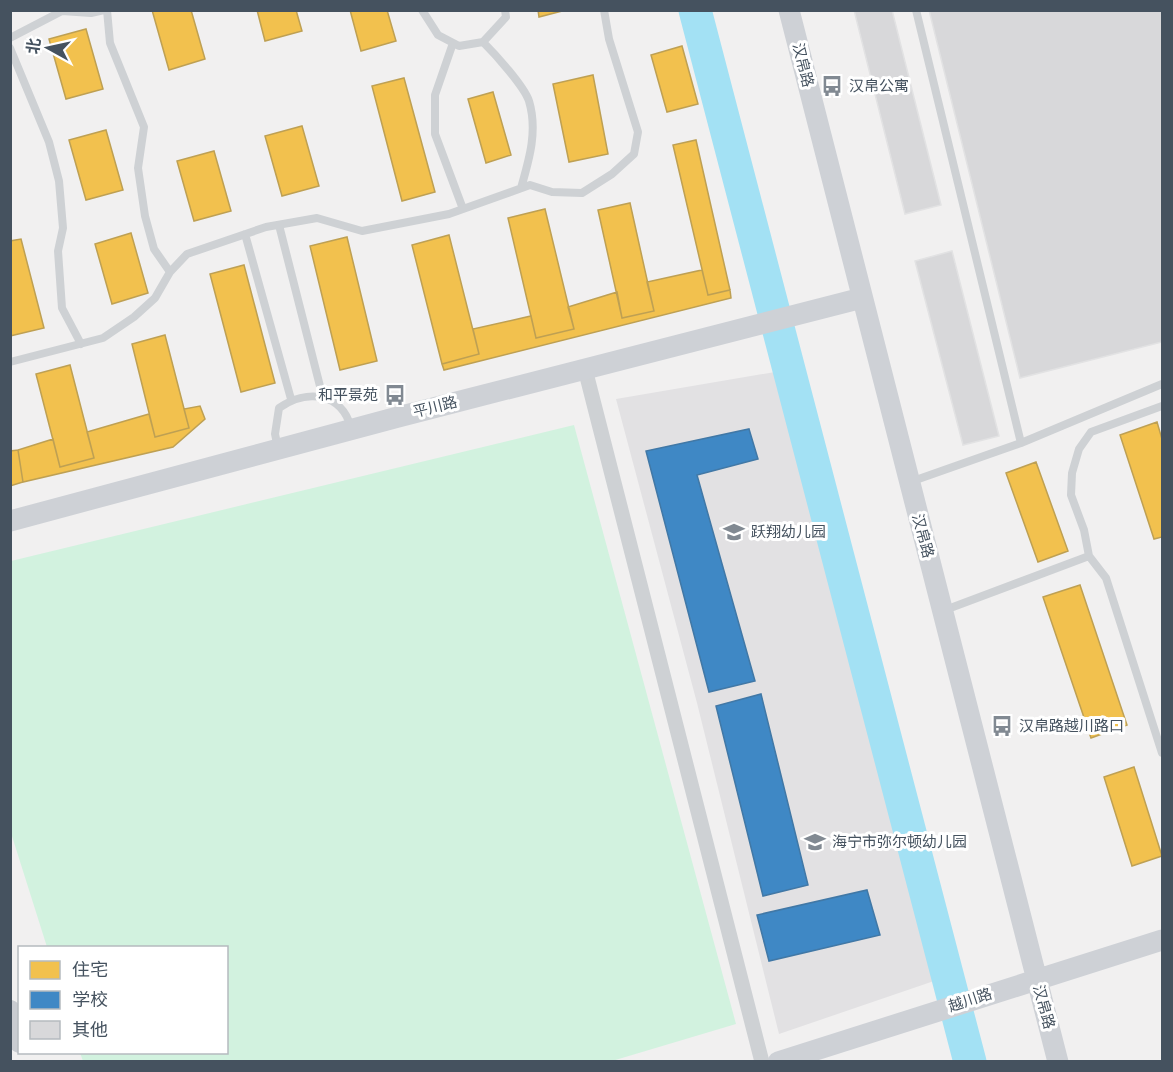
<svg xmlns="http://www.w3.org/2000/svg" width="1173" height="1072" font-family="Manrope,'Noto Sans SC',sans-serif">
  <rect width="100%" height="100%" fill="#f1f0f0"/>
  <path fill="#e2e1e3" d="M775,372L934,981L779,1034L697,703L616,399Z"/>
  <path fill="#d2f2df" d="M574,425L736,1024L612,1061H83L80,1053L226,1052V948L47,947L11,833V561Z"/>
  <path fill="#f2c14e" stroke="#bea053" stroke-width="1.5" d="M152,10H191L205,59L169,70Z
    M257,10H296L302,31L265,41Z
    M350,10H387L396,41L361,51Z
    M538,10H566L539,17Z
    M86,29L103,89L66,99L49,39Z
    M682,46L698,104L667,112L651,55Z
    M593,75L608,154L569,162L553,84Z
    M404,78L435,192L402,201L372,86Z
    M493,92L511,155L486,163L468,99Z
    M302,126L319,186L282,196L265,136Z
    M106,130L123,190L86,200L69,140Z
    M696,140L730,290L708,295L673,145Z
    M214,151L231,211L194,221L177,161Z
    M630,203L654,311L622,318L598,210Z
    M545,209L574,329L536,338L508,218Z
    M131,233L148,293L112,304L95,244Z
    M449,235L479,354L442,364L412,245Z
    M347,237L377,361L340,370L310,246Z
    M21,239L44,328L10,336V241Z
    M244,265L275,383L241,392L210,274Z
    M702,270L708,295L730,290L731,298L444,370L442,364L479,354L473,329L531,316L536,338L574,329L568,307L617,292L622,318L654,311L647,282Z
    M165,335L189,428L155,437L132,344Z
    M70,365L94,458L60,467L36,374Z
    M200,406L205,419L173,447L23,482L18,450L53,439L60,467L94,458L87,432L149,414L155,437L189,428L184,409Z
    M1157,422L1162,439V537L1154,539L1120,435Z
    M18,450L23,482L10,486V451Z
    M1036,462L1068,551L1038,562L1006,473Z
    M1080,585L1127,725L1091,738L1043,597Z
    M1134,767L1162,856L1132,866L1104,777Z"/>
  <path fill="#3f88c5" stroke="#4178a6" stroke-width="1.5" d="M749,429L758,459L697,475L755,681L709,692L646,451Z
    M761,694L808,885L763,896L716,706Z
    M867,890L880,935L769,961L757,915Z"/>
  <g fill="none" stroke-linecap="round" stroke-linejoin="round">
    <path stroke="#a3e1f4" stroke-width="33" d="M695,10L970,1062"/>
  </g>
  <path fill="#d8d8da" stroke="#e2e2e3" stroke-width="1.5" d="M854,10H892L941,205L905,214Z
    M929,10H1162V342L1020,378Z
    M952,251L999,436L963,445L915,261Z"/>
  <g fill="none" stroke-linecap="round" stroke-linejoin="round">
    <path stroke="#ced1d4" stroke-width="8" d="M107,10L110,43L144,127L138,168L145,216L154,249L170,272
      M422,10L438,35L459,46L483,42L506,17L505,10
      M916,10L1021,443
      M10,38L62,11L91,13L104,10
      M483,42C495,54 524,86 529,101C538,131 529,160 521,188
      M453,43L435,95V134L463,209
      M10,48L49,142L59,181L63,228L58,251L62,308L81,344
      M279,225L323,398
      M245,234L291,399
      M10,362L103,338L134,317L155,298L170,272L187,254L266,227L317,218L362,231L449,214L530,185L552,192L582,193L612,174L634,154L638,132L609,39L604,10
      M1162,406L1091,432L1079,449L1072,473L1071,495L1084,530L1089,556L1106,578L1162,753
      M278,448L275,434L279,408C306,389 342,392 351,428
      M910,482L1021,443L1162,384
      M945,610L1089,556"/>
    <path stroke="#ced1d4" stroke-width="15" d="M585,369L762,1062"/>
    <path stroke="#ced1d6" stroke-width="21" d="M789,10L1058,1062
      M10,521L398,417L862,298
      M778,1062L1162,940"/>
    <path stroke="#c9ccd1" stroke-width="22" d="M10,1011L20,1042"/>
  </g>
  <defs>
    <symbol id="bus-bare" viewBox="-9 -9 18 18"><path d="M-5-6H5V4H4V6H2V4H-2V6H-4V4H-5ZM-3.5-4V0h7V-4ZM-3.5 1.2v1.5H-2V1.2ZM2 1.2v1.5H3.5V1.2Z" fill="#818992" stroke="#fff" stroke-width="2.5" paint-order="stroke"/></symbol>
    <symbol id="school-bare" viewBox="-9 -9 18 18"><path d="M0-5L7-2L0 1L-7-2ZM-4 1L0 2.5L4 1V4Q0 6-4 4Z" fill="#818992" stroke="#fff" stroke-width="2.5" paint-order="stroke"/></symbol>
  </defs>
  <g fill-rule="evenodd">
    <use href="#bus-bare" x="817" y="71" width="30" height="30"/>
    <use href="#bus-bare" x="380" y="380" width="30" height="30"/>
    <use href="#school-bare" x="719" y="517" width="30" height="30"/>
    <use href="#bus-bare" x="987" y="711" width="30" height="30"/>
    <use href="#school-bare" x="800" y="827" width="30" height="30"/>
  </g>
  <g text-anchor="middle" stroke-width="6" stroke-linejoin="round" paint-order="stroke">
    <g font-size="15" fill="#45525f" stroke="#fff">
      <text transform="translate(803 65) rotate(76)" y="5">汉帛路</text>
      <text transform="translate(435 407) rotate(-14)" y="5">平川路</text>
      <text transform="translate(923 536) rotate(75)" y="5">汉帛路</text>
      <text transform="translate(970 1000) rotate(-18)" y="5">越川路</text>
      <text transform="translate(1044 1007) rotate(75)" y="5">汉帛路</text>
    </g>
    <g font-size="15" fill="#45525f" stroke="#fff" text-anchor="start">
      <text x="849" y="91">汉帛公寓</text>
      <text x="378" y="400" text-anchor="end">和平景苑</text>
      <text x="751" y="537">跃翔幼儿园</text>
      <text x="1019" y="731">汉帛路越川路口</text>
      <text x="832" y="847">海宁市弥尔顿幼儿园</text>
    </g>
  </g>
  <rect width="1173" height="1072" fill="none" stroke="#45525f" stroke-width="24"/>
  <rect x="18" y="946" width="210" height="108" fill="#ffffff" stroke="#b5babf" stroke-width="1.5"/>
  <rect x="30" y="961" width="30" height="18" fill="#f2c14e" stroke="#b5babf" stroke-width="1.5"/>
  <text x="72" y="976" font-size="18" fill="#45525f">住宅</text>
  <rect x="30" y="991" width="30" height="18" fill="#3f88c5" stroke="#b5babf" stroke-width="1.5"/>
  <text x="72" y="1006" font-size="18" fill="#45525f">学校</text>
  <rect x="30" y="1021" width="30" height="18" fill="#d8d8da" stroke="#b5babf" stroke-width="1.5"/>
  <text x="72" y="1036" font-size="18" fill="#45525f">其他</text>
  <g transform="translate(48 48) rotate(278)" stroke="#ffffff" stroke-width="4.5" paint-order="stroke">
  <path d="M0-4.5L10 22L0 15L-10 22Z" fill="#45525f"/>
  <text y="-9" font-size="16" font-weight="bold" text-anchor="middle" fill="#45525f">北</text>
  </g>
</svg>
